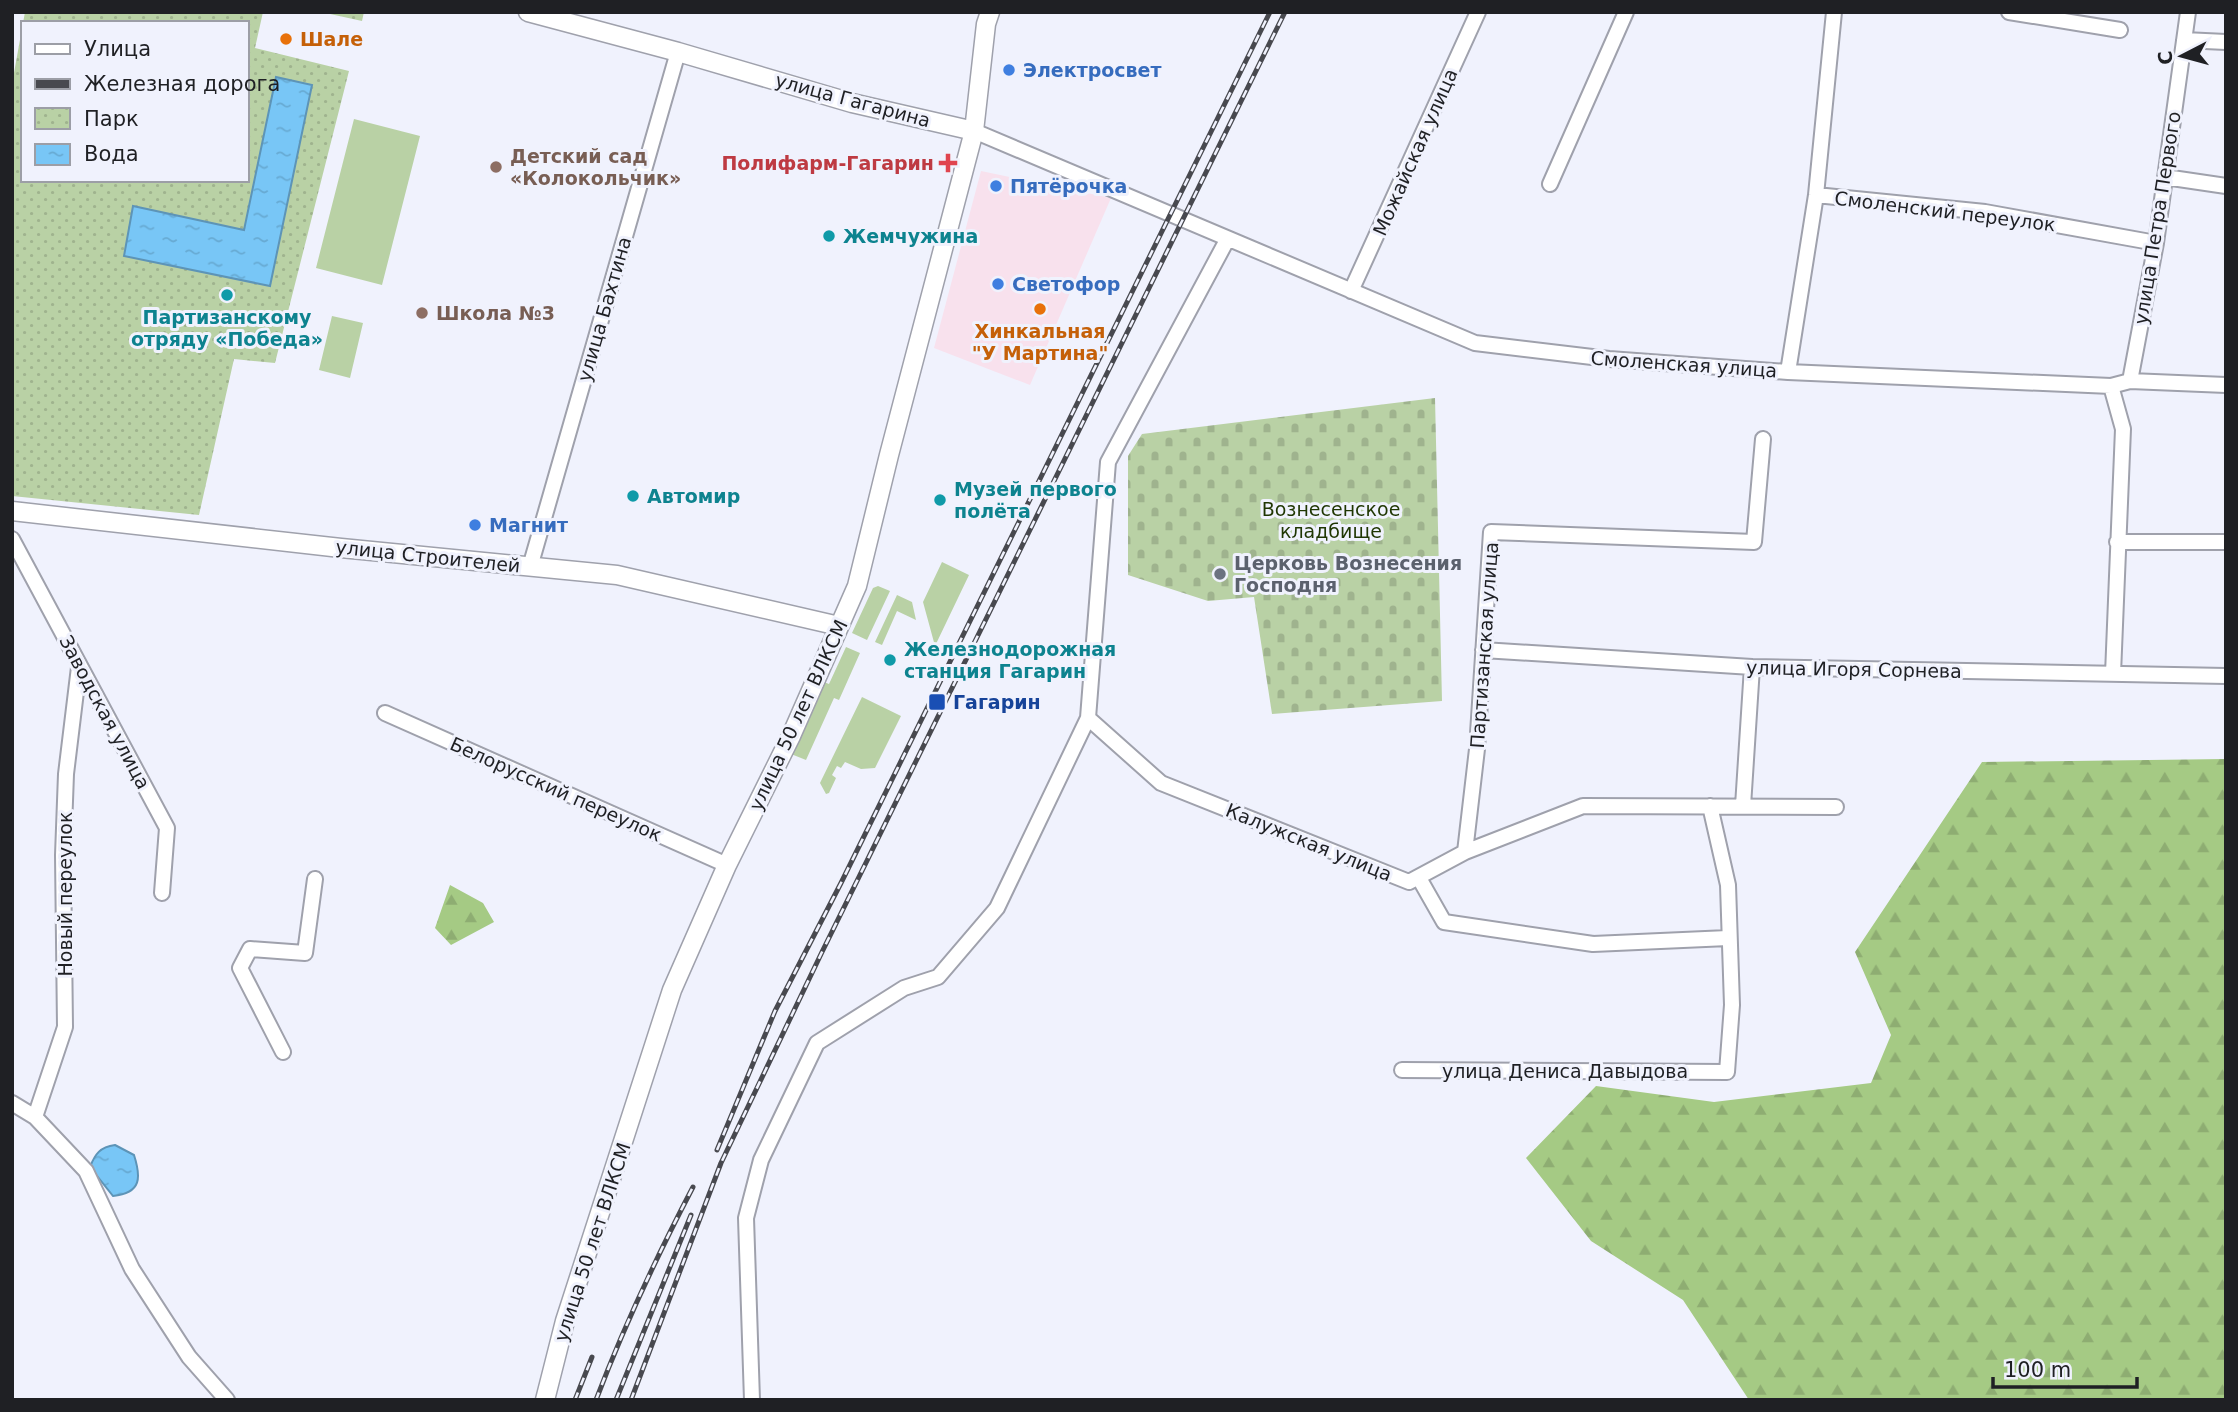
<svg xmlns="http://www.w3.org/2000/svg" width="2238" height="1412" font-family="'DejaVu Sans',sans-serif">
  <defs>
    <pattern id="forest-firs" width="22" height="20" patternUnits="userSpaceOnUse" patternTransform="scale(1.75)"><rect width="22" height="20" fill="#a5ca84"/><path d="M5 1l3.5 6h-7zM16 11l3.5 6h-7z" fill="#8ead72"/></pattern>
    <pattern id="cemetery-stones" width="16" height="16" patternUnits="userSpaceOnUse" patternTransform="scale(1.75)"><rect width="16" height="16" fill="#b9d1a5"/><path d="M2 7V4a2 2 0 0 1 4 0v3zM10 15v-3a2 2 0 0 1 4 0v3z" fill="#9fb38e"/></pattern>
    <pattern id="park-dots" width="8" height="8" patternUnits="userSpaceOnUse" patternTransform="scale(1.75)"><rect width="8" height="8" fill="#b9d1a5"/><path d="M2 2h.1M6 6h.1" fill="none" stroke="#9fb38e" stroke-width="1.8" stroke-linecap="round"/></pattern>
    <pattern id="water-ripples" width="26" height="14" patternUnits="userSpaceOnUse" patternTransform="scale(1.75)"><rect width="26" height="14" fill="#78c6f6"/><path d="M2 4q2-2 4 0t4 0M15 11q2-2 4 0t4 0" fill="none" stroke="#67aad3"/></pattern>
  </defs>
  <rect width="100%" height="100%" fill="#f0f2fd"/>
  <path fill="#f8e1ed" d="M981,171L1111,198L1030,385L934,348Z"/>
  <path fill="#b9d1a5" d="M354,119L420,136L382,285L316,268Z
    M332,316L363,323L350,378L319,370Z
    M942,562L969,575L935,646L923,602Z
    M878,586L890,591L867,640L852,633L873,588Z
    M897,595L912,602L916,620L897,611L882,645L875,642Z
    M846,647L860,653L839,700L834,698L806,760L791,754L824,682L829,684Z
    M862,697L901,716L875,768L861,769L845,762L841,768L837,766L832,775L836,778L829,793L826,794L820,783Z"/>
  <path fill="url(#forest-firs)" d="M2226,759V1400H1749L1683,1300L1591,1241L1526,1158L1596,1086L1714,1102L1871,1083L1891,1035L1855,952L1982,762Z
    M450,885L483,903L494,922L451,945L435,928Z"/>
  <path fill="url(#cemetery-stones)" d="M1435,398L1442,701L1272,714L1254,597L1208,601L1128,575V456L1142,434Z"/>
  <path fill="url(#park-dots)" d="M25,12H263L255,48L349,71L275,363L234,359L199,515L12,496V84L23,23V180H247V23H23Z
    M321,12H364L362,21Z"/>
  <path fill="url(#water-ripples)" stroke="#5d94b7" stroke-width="2" d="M276,77L312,85L270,286L124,256L133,206L244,230Z
    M115,1145L134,1155C141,1177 142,1193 113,1196L90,1167C95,1154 100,1147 115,1145Z"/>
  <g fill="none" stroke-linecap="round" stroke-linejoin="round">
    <defs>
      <path id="minor" d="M2009,12L2120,30
        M2184,40L2226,42
        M974,131L1475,343L1609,359L1788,372L2111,386L2130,381L2226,385
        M2165,177L2226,186
        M1550,184L1626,12
        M1816,195L1985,212L2156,243
        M1351,291L1478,12
        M1788,372L1816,195L1834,12
        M2130,381L2156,243L2188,12
        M2111,386L2123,429L2113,674
        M12,539L167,828L162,893
        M2117,542H2226
        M530,567L678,52
        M1483,650L1752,667L2226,676
        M385,713L727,865
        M1088,718L1161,783L1409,882L1465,852L1583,806L1836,807
        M1743,806L1752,667
        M1465,852L1477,749L1491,532L1754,542L1763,439
        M1419,878L1444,922L1593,944L1728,938
        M283,1052L240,968L250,949L305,953L315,879
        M1402,1070L1727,1072L1732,1005L1728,885L1710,806
        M12,1103L35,1117L86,1171L132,1269L189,1357L227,1400
        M35,1117L65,1027L63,855L66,774L79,667
        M752,1400L746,1218L761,1160L817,1043L904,988L938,977L997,908L1088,718L1108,462L1227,240"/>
      <path id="major" d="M528,12L678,52L852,103L974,131
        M12,511L341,548L617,575L839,626
        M545,1400L565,1321L672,990L727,865L791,736L857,586L889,455L974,131L986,24L990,12"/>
    </defs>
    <use href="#minor" stroke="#9fa1ac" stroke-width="18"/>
    <use href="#major" stroke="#9fa1ac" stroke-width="21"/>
    <use href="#minor" stroke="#fff" stroke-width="14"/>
    <use href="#major" stroke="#fff" stroke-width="18"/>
    <defs>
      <path id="rail" d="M717,1150L775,1011L841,883L1270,12
        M575,1400L592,1357
        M596,1400C624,1326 657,1256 693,1187
        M616,1400L691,1215
        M631,1400L721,1163L822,952L1285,12"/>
    </defs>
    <use href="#rail" stroke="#48494f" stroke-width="5"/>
    <use href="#rail" stroke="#f0f2fd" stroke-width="2.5" stroke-dasharray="8" stroke-linecap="butt"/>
  </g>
  <g fill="#e8710a" stroke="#f0f2fd" stroke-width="2.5">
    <circle cx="286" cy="39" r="7"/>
    <circle cx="1040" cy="309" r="7"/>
  </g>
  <g fill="#3f7fe0" stroke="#f0f2fd" stroke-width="2.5">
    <circle cx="1009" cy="70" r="7"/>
    <circle cx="996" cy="186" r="7"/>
    <circle cx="998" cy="284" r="7"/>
    <circle cx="475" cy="525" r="7"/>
  </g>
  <path fill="#e0444e" stroke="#f0f2fd" stroke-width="2.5" d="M944.5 152.5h7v7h7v7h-7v7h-7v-7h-7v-7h7z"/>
  <g fill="#8d6e63" stroke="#f0f2fd" stroke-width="2.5">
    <circle cx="496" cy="167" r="7"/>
    <circle cx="422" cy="313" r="7"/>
  </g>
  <g fill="#0f9aa8" stroke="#f0f2fd" stroke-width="2.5">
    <circle cx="829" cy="236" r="7"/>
    <circle cx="227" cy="295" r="7"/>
    <circle cx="633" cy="496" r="7"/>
    <circle cx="940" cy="500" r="7"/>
    <circle cx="890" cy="660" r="7"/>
  </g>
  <circle fill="#6b7280" stroke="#f0f2fd" stroke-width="2.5" cx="1220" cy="574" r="7"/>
  <rect fill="#1a4fb4" stroke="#f0f2fd" stroke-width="2.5" x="928" y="693" width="18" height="18" rx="3.5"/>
  <g text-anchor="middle" stroke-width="6" stroke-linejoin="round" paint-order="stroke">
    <g font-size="19" font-weight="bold" fill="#c56008" stroke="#f0f2fd" text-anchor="start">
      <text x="300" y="46">Шале</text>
      <text x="1040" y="338" text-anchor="middle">Хинкальная<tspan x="1040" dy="22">"У Мартина"</tspan></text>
    </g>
    <g font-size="19" font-weight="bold" fill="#366cbe" stroke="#f0f2fd" text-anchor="start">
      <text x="1023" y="77">Электросвет</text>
      <text x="1010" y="193">Пятёрочка</text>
      <text x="1012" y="291">Светофор</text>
      <text x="489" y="532">Магнит</text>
    </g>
    <g font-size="19" fill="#1f2024" stroke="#f0f2fd">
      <text transform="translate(853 100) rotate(15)" y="7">улица Гагарина</text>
      <text transform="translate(1415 152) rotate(-66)" y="7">Можайская улица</text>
      <text transform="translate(1945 211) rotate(7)" y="7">Смоленский переулок</text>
      <text transform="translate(2157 218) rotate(-81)" y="7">улица Петра Первого</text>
      <text transform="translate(604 309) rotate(-74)" y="7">улица Бахтина</text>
      <text transform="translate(1684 364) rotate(4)" y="7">Смоленская улица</text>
      <text transform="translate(428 556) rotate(6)" y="7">улица Строителей</text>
      <text transform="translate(1484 645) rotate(-86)" y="7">Партизанская улица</text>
      <text transform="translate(1854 669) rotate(1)" y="7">улица Игоря Сорнева</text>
      <text transform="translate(105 712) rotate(62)" y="7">Заводская улица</text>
      <text transform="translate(798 715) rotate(-65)" y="7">улица 50 лет ВЛКСМ</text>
      <text transform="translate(556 789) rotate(24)" y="7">Белорусский переулок</text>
      <text transform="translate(1309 842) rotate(22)" y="7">Калужская улица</text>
      <text transform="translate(65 894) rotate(-90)" y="7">Новый переулок</text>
      <text x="1565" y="1078">улица Дениса Давыдова</text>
      <text transform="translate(592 1242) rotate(-72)" y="7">улица 50 лет ВЛКСМ</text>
    </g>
    <g font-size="19" font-weight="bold" fill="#785e54" stroke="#f0f2fd" text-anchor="start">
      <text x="510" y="163">Детский сад<tspan x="510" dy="22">«Колокольчик»</tspan></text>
      <text x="436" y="320">Школа №3</text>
    </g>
    <g font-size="19" font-weight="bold" fill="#be3a42" stroke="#f0f2fd" text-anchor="end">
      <text x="934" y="170">Полифарм-Гагарин</text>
    </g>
    <g font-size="19" font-weight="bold" fill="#0d838f" stroke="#f0f2fd" text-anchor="start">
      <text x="843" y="243">Жемчужина</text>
      <text x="227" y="324" text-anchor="middle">Партизанскому<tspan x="227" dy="22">отряду «Победа»</tspan></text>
      <text x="954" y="496">Музей первого<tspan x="954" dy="22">полёта</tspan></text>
      <text x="647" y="503">Автомир</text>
      <text x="904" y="656">Железнодорожная<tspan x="904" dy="22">станция Гагарин</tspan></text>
    </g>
    <g font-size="19" fill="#1f3602" stroke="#f0f2fd">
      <text x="1331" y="516">Вознесенское<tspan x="1331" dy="22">кладбище</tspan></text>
    </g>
    <g font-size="19" font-weight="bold" fill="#5b616d" stroke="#f0f2fd" text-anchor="start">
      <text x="1234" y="570">Церковь Вознесения<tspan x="1234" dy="22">Господня</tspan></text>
    </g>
    <g font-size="19" font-weight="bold" fill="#164399" stroke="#f0f2fd" text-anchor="start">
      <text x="953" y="709">Гагарин</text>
    </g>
  </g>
  <rect width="2238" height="1412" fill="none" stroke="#1f2024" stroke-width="28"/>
  <rect x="21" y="21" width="228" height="161" fill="#f0f2fd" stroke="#9c9ea6" stroke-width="2"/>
  <rect x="35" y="44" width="35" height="10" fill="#ffffff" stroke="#9c9ea6" stroke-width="2"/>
  <text x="84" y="56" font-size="21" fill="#1f2024">Улица</text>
  <rect x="35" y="79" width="35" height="10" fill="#48494f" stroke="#9c9ea6" stroke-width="2"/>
  <text x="84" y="91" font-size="21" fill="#1f2024">Железная дорога</text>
  <rect x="35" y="108" width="35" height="21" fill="url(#park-dots)" stroke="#9c9ea6" stroke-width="2"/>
  <text x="84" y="126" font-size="21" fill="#1f2024">Парк</text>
  <rect x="35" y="144" width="35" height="21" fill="url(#water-ripples)" stroke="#9c9ea6" stroke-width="2"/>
  <text x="84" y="161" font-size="21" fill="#1f2024">Вода</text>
  <g transform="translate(2182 56) rotate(264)" stroke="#f0f2fd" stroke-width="5" paint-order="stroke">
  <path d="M0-5L12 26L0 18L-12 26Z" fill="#1f2024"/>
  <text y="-10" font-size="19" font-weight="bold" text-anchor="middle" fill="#1f2024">С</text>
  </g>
  <path d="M1993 1377v10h144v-10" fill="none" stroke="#1f2024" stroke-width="3.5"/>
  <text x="2004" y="1377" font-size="21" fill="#1f2024" stroke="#f0f2fd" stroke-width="5" paint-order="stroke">100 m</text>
</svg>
